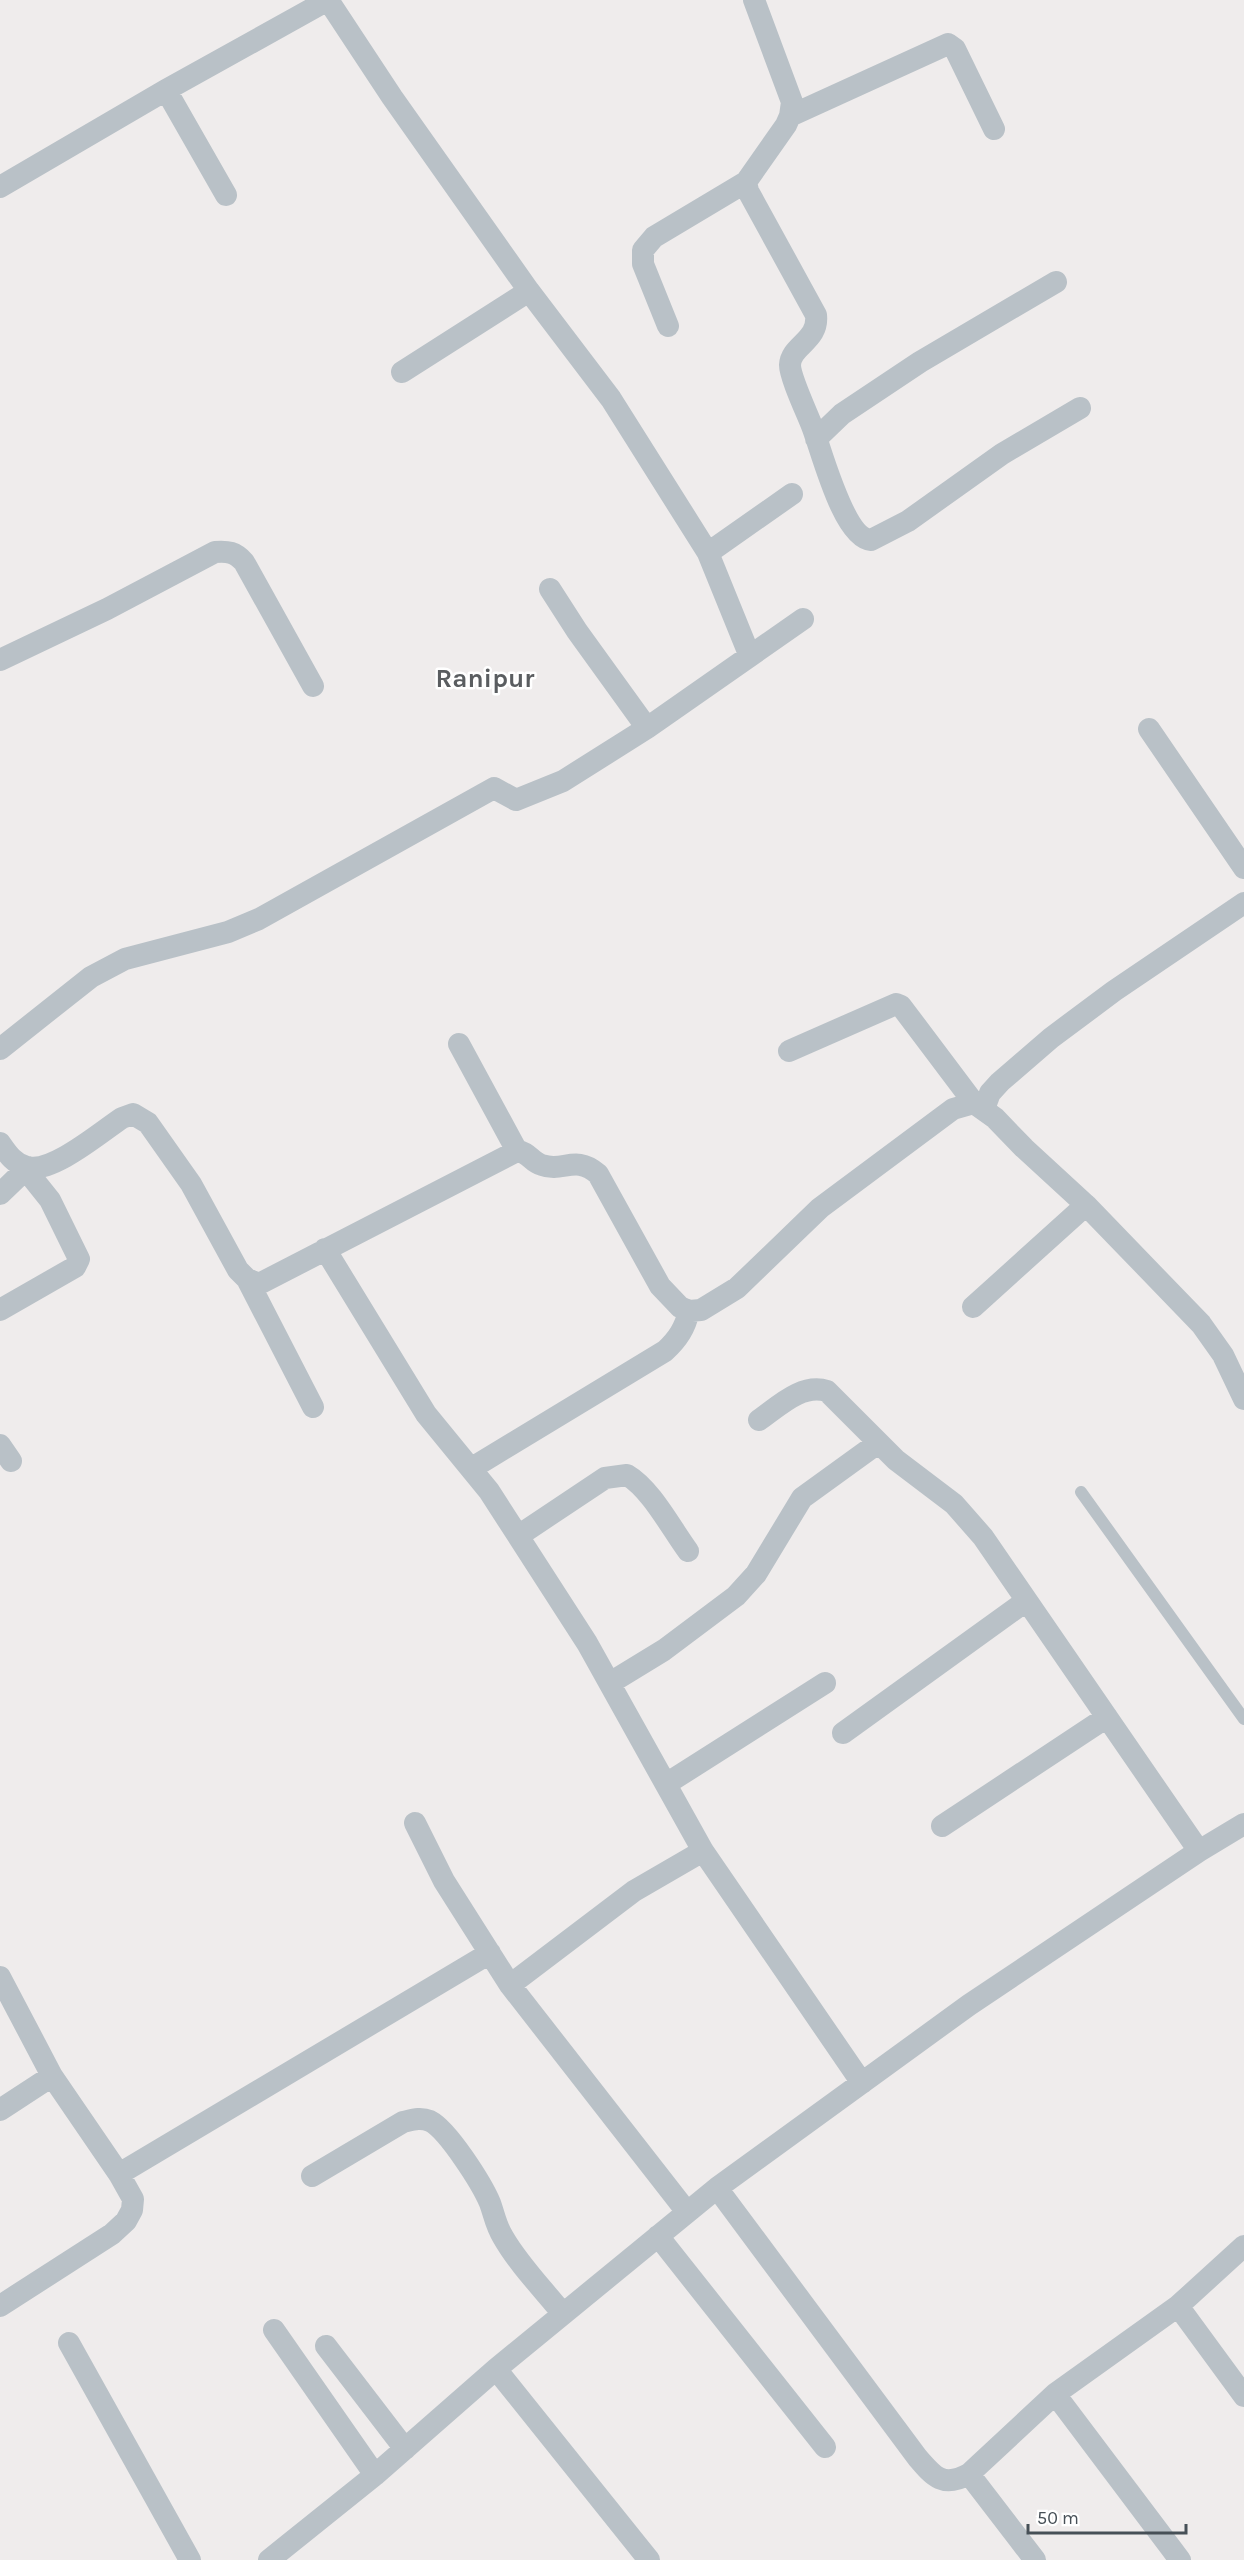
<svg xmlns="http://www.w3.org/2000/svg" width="1244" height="2560" font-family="Karla,sans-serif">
  <rect width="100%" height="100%" fill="#efecec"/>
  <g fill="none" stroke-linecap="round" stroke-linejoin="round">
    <path stroke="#b9c1c7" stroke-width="12" d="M1081,1492L1244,1719"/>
    <path stroke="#b9c1c7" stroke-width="22" d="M328,0L392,97L529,291L611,399L708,553L749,654
      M754,0L792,102L790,116L786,125L746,182L748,191L816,315C819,341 791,345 790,365C790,377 807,413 812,426C821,448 843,538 871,540L908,521L1002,454L1080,408
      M166,90L226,195
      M790,116L948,44L955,49L994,129
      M0,187L166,90L328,0
      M668,326L643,264V250L654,237L746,182
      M402,372L529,291
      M816,439L842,414L920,362L1056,282
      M708,553L792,494
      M550,589L577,631L647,728
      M0,660L107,609L215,552C228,551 235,552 244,562L313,686
      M1149,729L1244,868
      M459,1044L517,1151
      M0,1049L91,977L125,959L228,932L259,919L494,788L516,800L563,781L647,728L803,619
      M789,1051L896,1004L901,1006L974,1103
      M984,1109L990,1093L1000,1082L1051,1038L1114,991L1244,903
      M0,1143C7,1153 14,1164 27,1167C52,1174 102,1131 122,1118L133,1114L148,1123L191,1184L238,1270L247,1279L259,1284L517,1151C529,1152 531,1162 542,1165C563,1173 575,1154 598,1174L660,1286L680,1307L689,1311L701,1310L737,1288L820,1208L953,1109L974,1103L995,1118L1024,1148L1086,1205L1201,1324L1223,1355L1244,1399
      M0,1194L28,1167
      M325,1249L426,1414L489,1491L587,1643L703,1851L862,2083
      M247,1279L313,1407
      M973,1307L1086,1205
      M0,1310L75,1267L79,1259L50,1200L26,1170
      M759,1420C779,1406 802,1383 827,1391L896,1460L954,1504L983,1537L1199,1851
      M0,1445L11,1461
      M472,1468L665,1351C678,1339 685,1328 689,1311
      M518,1536L605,1478L627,1475C651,1489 671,1528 688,1551
      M610,1683L664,1650L736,1596L756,1574L802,1498L878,1443
      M843,1733L1026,1601
      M666,1784L825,1683
      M415,1823L444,1881L510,1985L687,2212
      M942,1826L1107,1717
      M0,1977L52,2076L119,2174L133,2199L132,2210L126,2221L112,2234L0,2306
      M510,1985L634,1891L703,1851
      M0,2110L52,2076
      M119,2174L490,1953
      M312,2176L403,2122C412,2120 420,2117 430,2121C448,2130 482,2184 490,2203C494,2214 496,2226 503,2237C519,2265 543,2289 563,2314
      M717,2188L917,2457C934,2477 943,2488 969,2474L1055,2394L1178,2306L1244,2246
      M658,2236L825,2447
      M1178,2306L1244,2396
      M274,2330L375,2475
      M69,2343L190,2560
      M326,2346L405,2449
      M496,2369L649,2560
      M1055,2394L1180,2560
      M969,2474L1035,2560
      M269,2560L375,2475L496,2369L717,2188L969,2005L1199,1851L1244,1824"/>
  </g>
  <g text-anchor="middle" stroke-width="5" stroke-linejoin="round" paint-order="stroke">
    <g font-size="26" font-weight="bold" fill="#5a5d60" stroke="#fff">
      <text x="485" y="687">Ranipur</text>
    </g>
  </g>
  <path d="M1028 2524v9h158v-9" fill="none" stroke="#475057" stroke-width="3"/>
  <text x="1037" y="2524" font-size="18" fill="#475057" stroke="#ffffff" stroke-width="4.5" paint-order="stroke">50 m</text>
</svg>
